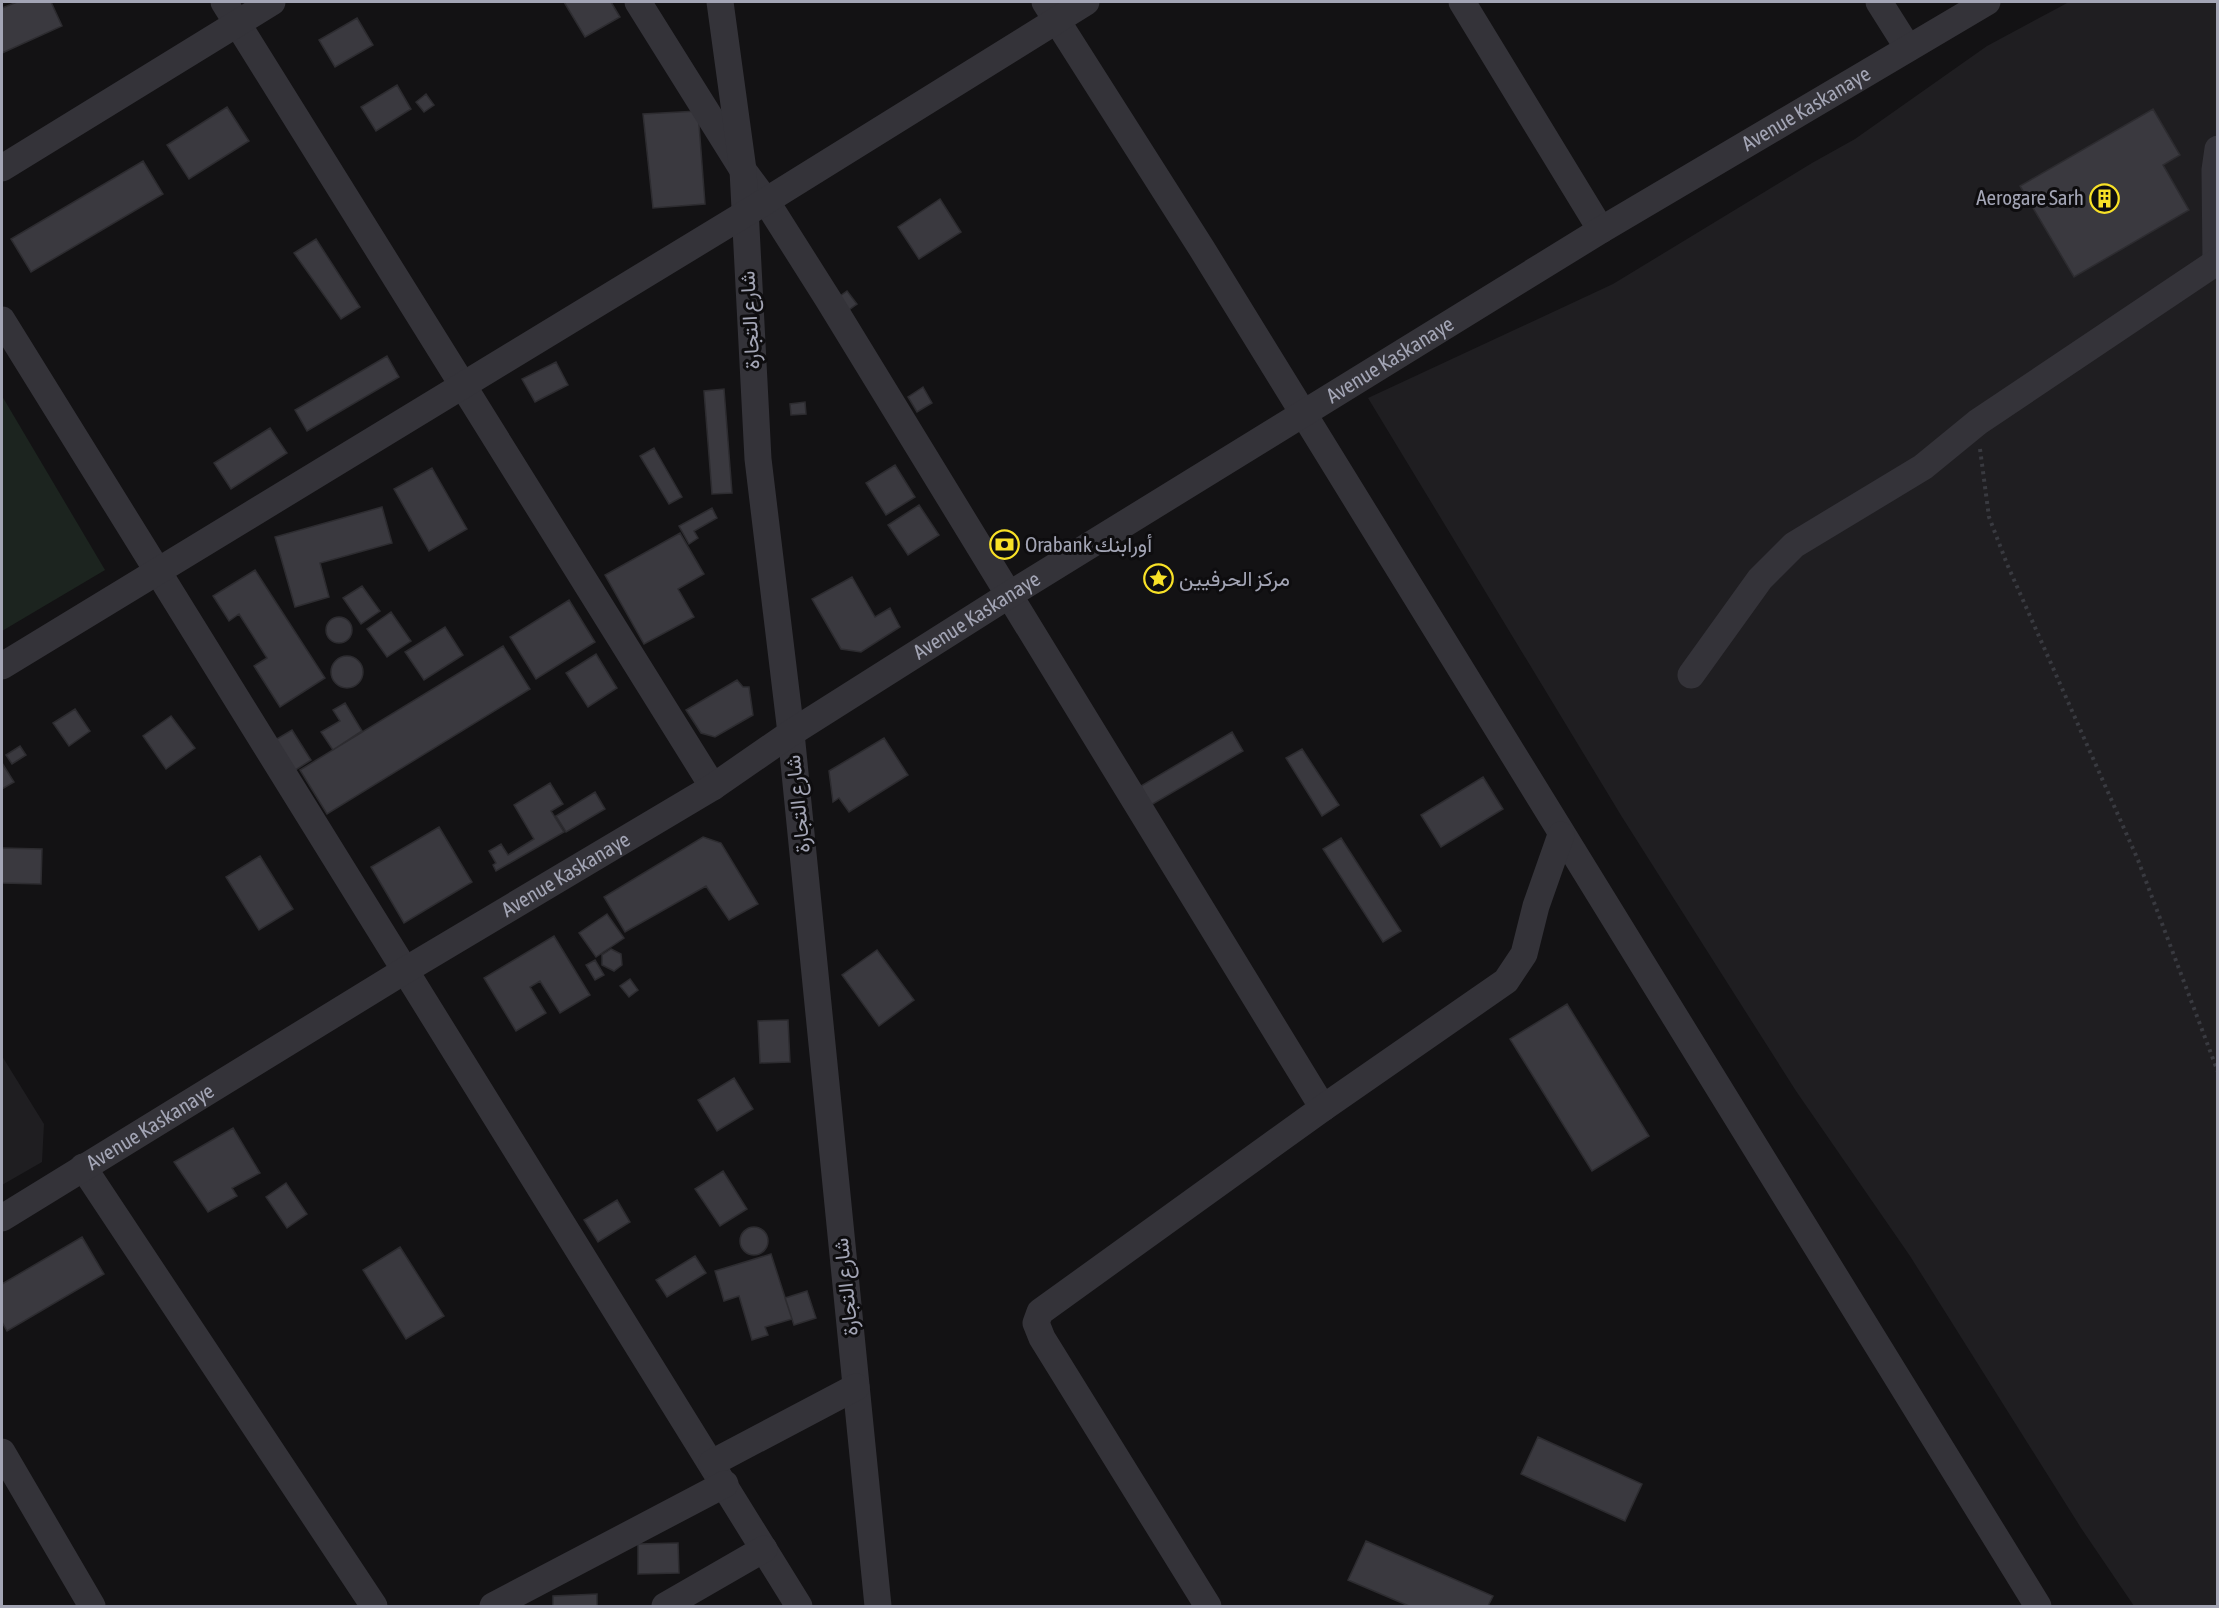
<svg xmlns="http://www.w3.org/2000/svg" width="2219" height="1608" font-family="'Asap Condensed',Vazirmatn,sans-serif">
  <rect width="100%" height="100%" fill="#131214"/>
  <path fill="#1f1e21" d="M2069,2H2217V1606H2134L2081,1528L1910,1256L1796,1091L1622,817L1368,398L1613,284L1812,163L1855,139L1987,46Z
    M2,1056L44,1124L42,1162L2,1185Z"/>
  <path fill="#1c241f" d="M2,396L105,570L2,631Z"/>
  <path fill="#3a393f" stroke="#2d2c30" stroke-width="1.5" d="M17,2H51L62,26L2,53V8Z
    M564,2H611L620,17L585,37Z
    M357,18L373,45L335,67L319,40Z
    M397,85L411,109L376,131L361,107Z
    M426,94L434,105L424,112L416,102Z
    M227,107L249,141L189,179L167,145Z
    M2153,109L2180,155L2163,165L2189,210L2074,277L2020,186Z
    M698,111L705,204L653,208L643,114Z
    M143,161L163,194L31,272L11,239Z
    M940,199L961,232L919,259L898,227Z
    M316,239L360,307L341,319L294,253Z
    M847,291L857,304L846,312L836,299Z
    M387,356L399,377L307,431L295,410Z
    M556,362L568,385L535,402L522,379Z
    M923,387L932,403L917,412L908,397Z
    M724,389L732,493L712,494L704,391Z
    M805,402L806,414L791,415L790,404Z
    M270,428L287,453L231,489L214,463Z
    M654,448L682,497L669,504L640,456Z
    M895,465L915,497L886,515L866,483Z
    M432,468L467,529L429,551L394,489Z
    M919,505L939,535L908,555L888,525Z
    M382,507L392,543L320,563L329,597L295,607L275,537Z
    M712,508L717,518L694,531L698,538L689,544L679,526Z
    M680,533L704,574L678,589L694,617L644,644L605,575Z
    M255,570L325,678L280,707L254,666L267,658L239,614L229,621L213,596Z
    M852,577L875,617L890,608L900,627L861,652L841,649L812,599Z
    M362,586L380,611L361,624L343,598Z
    M569,600L595,642L536,679L510,637Z
    M391,612L411,641L387,657L367,629Z
    M326 630a13 13 0 1 1 26 0a13 13 0 1 1-26 0Z
    M445,627L463,655L424,680L405,652Z
    M503,646L530,689L327,814L300,770Z
    M596,654L617,688L588,707L566,673Z
    M331 672a16 16 0 1 1 32 0a16 16 0 1 1-32 0Z
    M737,680L743,687H749L753,715L715,737L701,733L686,710Z
    M345,703L362,731L333,750L321,732L340,721L333,710Z
    M75,709L90,731L69,746L53,723Z
    M171,716L195,748L166,769L143,736Z
    M292,730L311,760L294,771L275,740Z
    M1232,732L1243,751L1151,805L1141,786Z
    M884,738L908,775L849,812L839,798L833,802L829,771Z
    M20,746L26,755L12,764L6,755Z
    M1302,749L1339,805L1322,816L1286,758Z
    M2,763L14,782L2,789Z
    M1483,777L1503,809L1441,847L1421,815Z
    M550,783L563,804L551,811L564,832L496,871L493,865L496,863L489,851L501,844L508,855L534,839L514,805Z
    M595,792L605,809L566,832L556,816Z
    M439,827L472,882L404,923L371,867Z
    M703,837L721,843L758,904L729,920L706,886L625,932L604,897Z
    M1341,838L1401,931L1383,942L1323,849Z
    M2,848L42,849L41,884L2,883Z
    M260,856L293,909L259,930L226,877Z
    M607,914L624,938L596,957L579,933Z
    M554,936L590,995L560,1013L540,981L530,987L546,1013L516,1031L484,978Z
    M611,949L621,954L622,965L614,971L602,965V955Z
    M877,950L914,1000L879,1026L842,975Z
    M595,960L604,975L595,980L586,965Z
    M630,979L638,990L629,997L620,986Z
    M1567,1004L1649,1136L1592,1171L1510,1039Z
    M788,1020L790,1062L760,1063L758,1021Z
    M734,1078L753,1109L717,1131L698,1100Z
    M233,1128L260,1173L232,1188L237,1196L208,1212L174,1162Z
    M723,1171L747,1209L720,1226L695,1189Z
    M286,1183L307,1214L287,1228L266,1197Z
    M617,1200L630,1222L598,1242L584,1220Z
    M740 1241a14 14 0 1 1 28 0a14 14 0 1 1-28 0Z
    M82,1237L104,1274L7,1331L2,1322V1284Z
    M400,1247L444,1316L406,1339L363,1270Z
    M771,1254L792,1319L765,1327L768,1335L752,1340L739,1296L724,1301L715,1271Z
    M695,1256L706,1273L667,1297L656,1280Z
    M807,1291L816,1318L794,1325L785,1298Z
    M1538,1437L1642,1484L1625,1521L1521,1474Z
    M1366,1541L1493,1596L1488,1606H1409L1348,1580Z
    M678,1543L679,1573L638,1574V1544Z
    M597,1594V1606H553V1596Z"/>
  <g fill="none" stroke-linecap="round" stroke-linejoin="round">
    <path stroke="#393a40" stroke-width="4" stroke-dasharray="3 4.5" stroke-linecap="butt" d="M1980,449L1989,517L2007,564L2138,860L2218,1072"/>
    <g stroke="#343339" stroke-width="27">
      <path d="M224,2L713,787"/>
      <path d="M638,2L743,170L766,201L828,299L1323,1108"/>
      <path d="M720,2L743,170L758,459L791,733L878,1606"/>
      <path d="M1045,2L1202,249L2038,1606"/>
      <path d="M1462,2L1601,230"/>
      <path d="M1879,2L1908,48"/>
      <path d="M2,168L272,2"/>
      <path d="M2216,262L2215,170L2218,149"/>
      <path d="M2,320L799,1606"/>
      <path d="M2,666L766,201L1086,2"/>
      <path d="M1691,675L1760,579L1794,545L1923,467L1978,422L2218,261"/>
      <path d="M83,1167L374,1606"/>
      <path id="s1" d="M2,1218L404,971L713,787L791,733L1009,595L1601,230L1987,2"/>
      <path d="M2,1452L92,1606"/>
      <path d="M712,1463L856,1387"/>
      <path d="M493,1606L725,1484"/>
      <path d="M665,1606L764,1549"/>
      <path d="M1208,1606L1042,1338L1036,1323L1040,1312L1323,1108L1506,981L1524,954L1536,906L1561,835"/>
    </g>
  </g>
  <defs>
    <symbol id="building-ring" viewBox="-11 -11 22 22"><circle r="9.5" fill="#0e0d0f" stroke="#f8e127" stroke-width="1.5"/><path d="M-4-6H4V6H1V3H-1V6H-4ZM-2.5-4.3h1.7v1.8h-1.7ZM.8-4.3h1.7v1.8H.8ZM-2.5-1h1.7V.8h-1.7ZM.8-1h1.7V.8H.8Z" fill="#f8e127"/></symbol>
    <symbol id="bank-ring" viewBox="-11 -11 22 22"><circle r="9.5" fill="#0e0d0f" stroke="#f8e127" stroke-width="1.5"/><path d="M-6-4H6V4H-6ZM0-2.3a2.3 2.3 0 1 0 0 4.6a2.3 2.3 0 1 0 0-4.6Z" fill="#f8e127"/></symbol>
    <symbol id="sight-ring" viewBox="-11 -11 22 22"><circle r="9.5" fill="#0e0d0f" stroke="#f8e127" stroke-width="1.5"/><path d="M0-6L1.8-2.2L6-1.7L2.9 1.2L3.7 5.4L0 3.3L-3.7 5.4L-2.9 1.2L-6-1.7L-1.8-2.2Z" fill="#f8e127"/></symbol>
  </defs>
  <g fill-rule="evenodd">
    <use href="#building-ring" x="2088" y="182" width="33" height="33"/>
    <use href="#bank-ring" x="988" y="528" width="33" height="33"/>
    <use href="#sight-ring" x="1142" y="562" width="33" height="33"/>
  </g>
  <g text-anchor="middle" stroke-width="6" stroke-linejoin="round" paint-order="stroke">
    <g font-size="21" fill="#a3a5b5" stroke="#0e0d0f">
      <text dy="7" stroke="none"><textPath href="#s1" startOffset="2118">Avenue Kaskanaye</textPath></text>
      <text transform="translate(750 320) rotate(-93)" y="7">شارع التجارة</text>
      <text dy="7" stroke="none"><textPath href="#s1" startOffset="1632">Avenue Kaskanaye</textPath></text>
      <text dy="7" stroke="none"><textPath href="#s1" startOffset="1146">Avenue Kaskanaye</textPath></text>
      <text transform="translate(798 804) rotate(-96)" y="7">شارع التجارة</text>
      <text dy="7" stroke="none"><textPath href="#s1" startOffset="660">Avenue Kaskanaye</textPath></text>
      <text dy="7" stroke="none"><textPath href="#s1" startOffset="174">Avenue Kaskanaye</textPath></text>
      <text transform="translate(846 1287) rotate(-96)" y="7">شارع التجارة</text>
    </g>
    <g font-size="21" fill="#a3a5b5" stroke="#0e0d0f" text-anchor="start">
      <text x="2084" y="205" text-anchor="end">Aerogare Sarh</text>
      <text x="1025" y="552">Orabank أورابنك</text>
      <text x="1179" y="586">مركز الحرفيين</text>
    </g>
  </g>
  <rect width="2219" height="1608" fill="none" stroke="#a3a5b5" stroke-width="6"/>
</svg>
